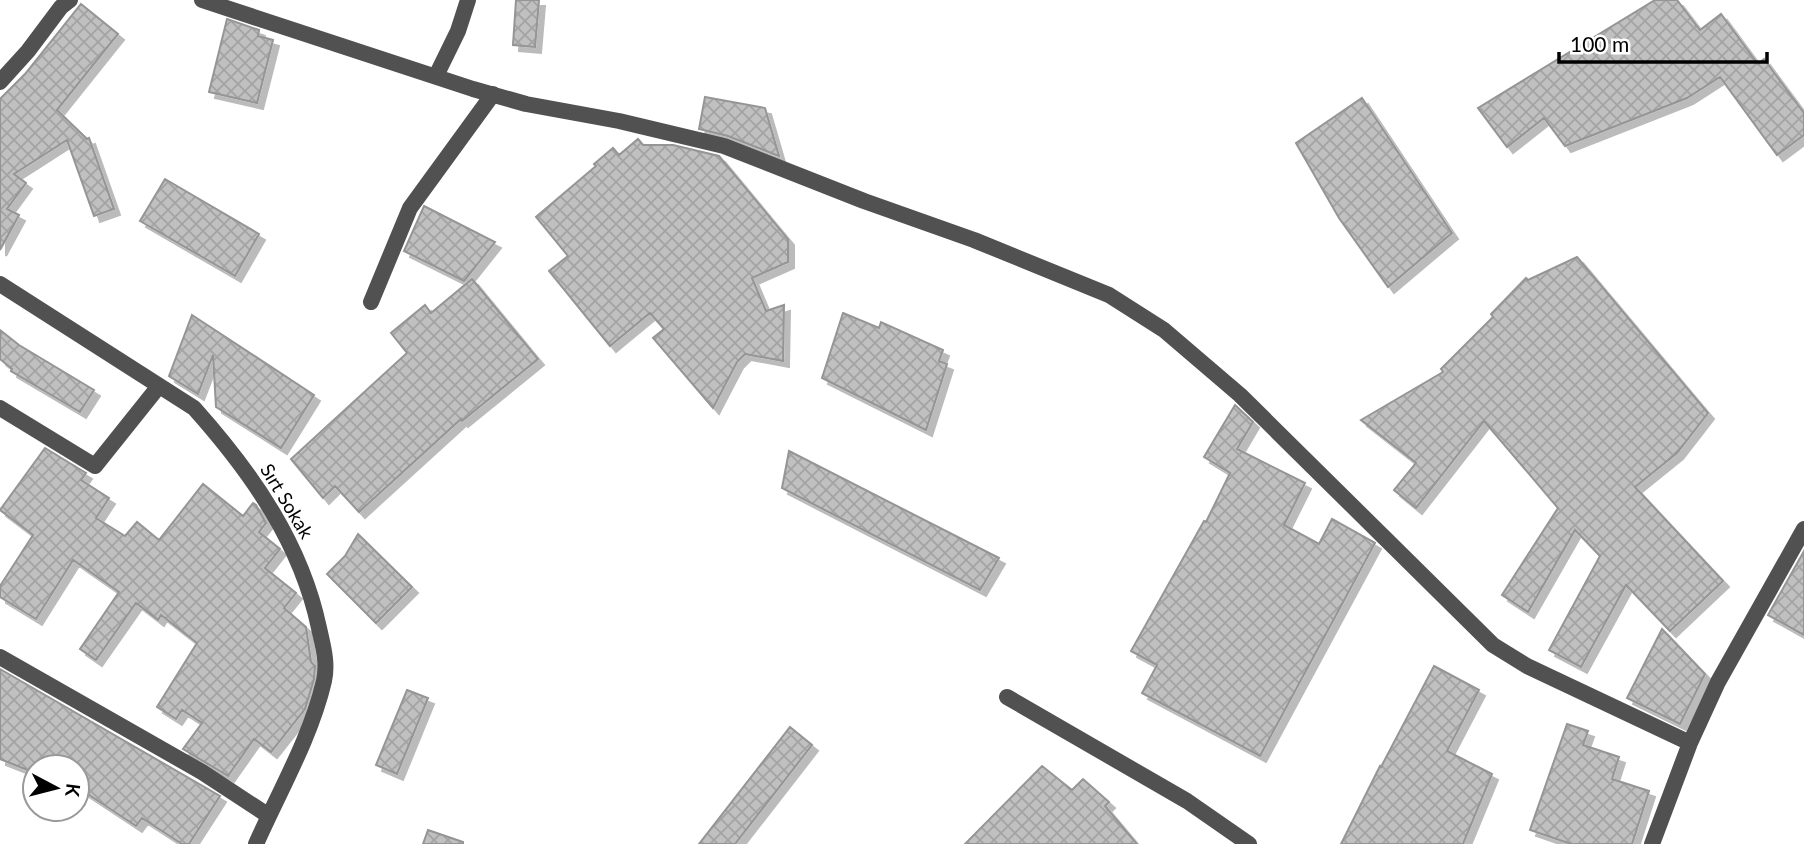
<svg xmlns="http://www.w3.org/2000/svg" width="1804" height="844" font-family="Lato,sans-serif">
  <defs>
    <pattern id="building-cross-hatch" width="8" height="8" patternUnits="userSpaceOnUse" patternTransform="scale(1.75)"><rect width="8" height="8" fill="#c0c0c0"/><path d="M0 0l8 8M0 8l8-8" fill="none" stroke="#a3a3a3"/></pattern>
    <filter id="shadow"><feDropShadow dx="6" dy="6" stdDeviation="0" flood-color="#0004"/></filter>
  </defs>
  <rect width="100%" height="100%" fill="#fff"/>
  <path fill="url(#building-cross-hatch)" stroke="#959595" stroke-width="2" filter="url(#shadow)" d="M516,0H539L535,47L513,45Z
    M1655,0H1677L1700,30L1721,14L1758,64L1764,59L1804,113V135L1777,155L1720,77L1687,98L1565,146L1544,118L1507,147L1478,108Z
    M81,4L118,34L57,110L87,139L89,138L114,209L94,216L67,140L14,174L26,183L7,209L19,215L0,250V99L25,74Z
    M227,19L259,30L258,36L273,40L257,103L209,92Z
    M705,97L765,108L779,156L728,136L699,129Z
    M1362,98L1452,233L1388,287L1339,218L1296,143Z
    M638,139L643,145H673L719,156L788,239V262L752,278L766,311L784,305L783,361L745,354L737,362L713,408L653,338L664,329L650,313L610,346L549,271L568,256L536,217L596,166L594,164L613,148L619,155Z
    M165,179L259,234L235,276L140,221Z
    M424,206L495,242L464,281L404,251Z
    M1577,257L1708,413L1677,453L1635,487L1723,581L1670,631L1626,585L1581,667L1549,650L1600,556L1575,530L1528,612L1502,595L1558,508L1484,421L1416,508L1394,490L1416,463L1361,420L1443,372L1441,369L1493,317L1491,314L1526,278L1528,280Z
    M472,279L538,359L462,421L461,419L359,512L335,486L323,498L291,459L407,353L391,333L425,305L431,313Z
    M843,313L879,328L881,322L943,350L939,361L947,364L926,430L822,378Z
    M192,315L314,395L281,448L216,407L213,355L198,394L169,376Z
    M0,330L19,345L94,390L80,412L11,371L12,369L0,359Z
    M1235,405L1253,422L1237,449L1305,483L1284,525L1319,544L1332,519L1375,543L1260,756L1142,693L1157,665L1131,651L1204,521L1206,522L1230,473L1204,457Z
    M45,448L86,473L81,480L109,498L96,518L125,536L137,522L159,540L203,484L243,516L253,503L256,505L266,523L259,532L280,549L265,568L296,593L284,608L306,627L311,662L315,666L314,679L305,709L271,752L254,739L228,776L183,749L202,723L182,710L176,719L157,707L197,643L161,615L158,620L136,603L96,660L80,649L119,592L73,560L36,619L0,597V586L33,535L0,510Z
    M789,451L999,558L980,590L782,488Z
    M358,534L412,587L376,623L327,574L345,556Z
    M1804,551V635L1768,615Z
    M1662,629L1705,674L1680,724L1627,698Z
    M1434,666L1479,690L1447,751L1492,774L1463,844H1341L1380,766L1381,767Z
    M0,669L220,796L189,844H182L142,818L136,826L77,787V767H35V773L0,759Z
    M407,690L428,698L397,774L376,765Z
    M1567,724L1588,731L1583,745L1619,757L1612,779L1649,791L1632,844H1571L1530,830Z
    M790,727L812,745L735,844H699Z
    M1042,766L1072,790L1083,779L1109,802L1105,806L1137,844H965Z
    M428,830L463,842V844H423Z"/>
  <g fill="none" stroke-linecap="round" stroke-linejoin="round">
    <path stroke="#515151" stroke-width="16" d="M202,0L473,89L526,104L619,121L724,146L864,201L974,240L1109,295L1164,330L1240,395L1493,645L1527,666L1690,743
      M436,76L458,31L468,0
      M0,82L28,51L61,7L70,0
      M0,284L194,408C252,473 301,543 319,628C323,646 328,663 324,681C311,737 279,792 256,844
      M371,302L410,208L493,94
      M0,408L95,466L159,386
      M0,657L202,772L269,816
      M1007,697L1187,801L1249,844
      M1652,844L1690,743L1718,682L1804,529"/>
  </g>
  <g text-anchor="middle" stroke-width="5" stroke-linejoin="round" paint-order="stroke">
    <g font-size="19" fill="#000" stroke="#fff">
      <text transform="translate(287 501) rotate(59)" y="7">Sırt Sokak</text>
    </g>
  </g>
  <g transform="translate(56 788) rotate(97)"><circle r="33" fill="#ffffff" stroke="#999999" stroke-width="2"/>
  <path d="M0-5L12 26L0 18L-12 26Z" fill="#000000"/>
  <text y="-10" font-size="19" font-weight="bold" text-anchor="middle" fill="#000000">K</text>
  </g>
  <path d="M1559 52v10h208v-10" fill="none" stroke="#000000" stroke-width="3.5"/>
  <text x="1570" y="52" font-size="21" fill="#000000" stroke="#ffffff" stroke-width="5" paint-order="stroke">100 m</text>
</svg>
